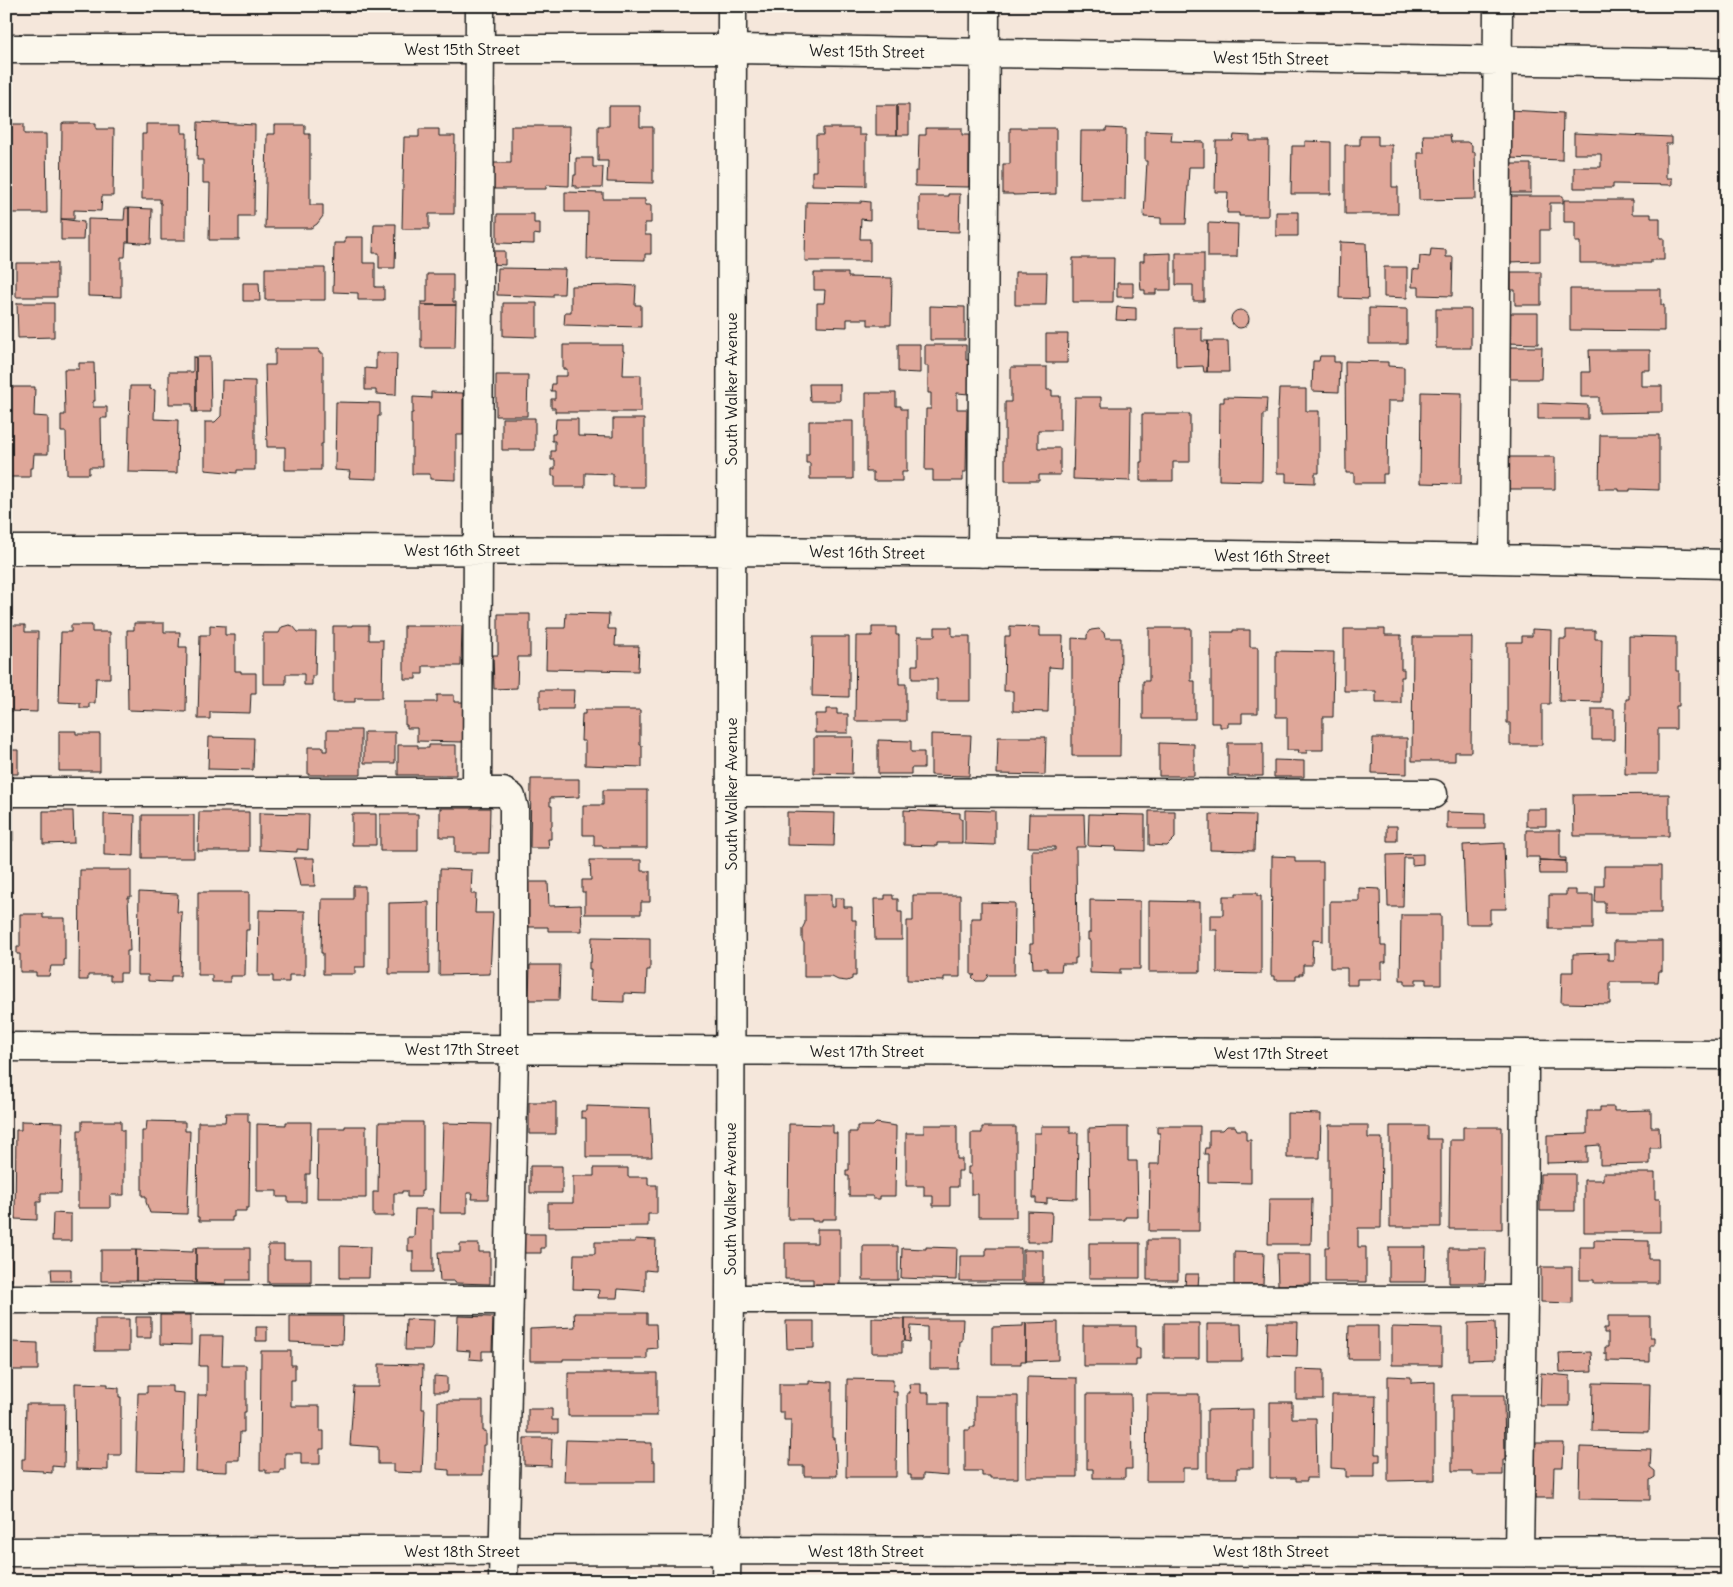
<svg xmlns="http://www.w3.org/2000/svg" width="1733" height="1587" font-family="Delius,sans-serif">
  <rect width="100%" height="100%" fill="#f5e7db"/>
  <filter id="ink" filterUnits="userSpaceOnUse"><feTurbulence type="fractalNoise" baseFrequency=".02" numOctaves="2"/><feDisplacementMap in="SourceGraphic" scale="10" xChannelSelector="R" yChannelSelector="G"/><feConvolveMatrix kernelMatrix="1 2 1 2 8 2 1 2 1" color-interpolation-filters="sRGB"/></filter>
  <g filter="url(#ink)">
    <path fill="#dfa799" stroke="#1c1c1c" d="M876,105H897V135H876Z
      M897,105H909V135H897Z
      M609,106H640V127H653V183L607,182L608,161H598V126H609Z
      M1509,110L1563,113L1562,160L1508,158Z
      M198,122L255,125L254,216H239V240H209L210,183H203V160H197Z
      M64,123H96V129H114L113,196H102L101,211L74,210V219H61L62,124Z
      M6,124H24V134H46L47,213H9V211H6Z
      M146,124H182V133H187L186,240H161V203H160V199H142V134H146Z
      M275,125H305V134H310V205H323V216L317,224L311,228H265L267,134H275Z
      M511,126H570L569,186L546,185V189H492V163H511Z
      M823,128H859V135H866V186L812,185V171H816V135H823Z
      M926,128H962V135H969V187L915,186V171H918L919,135H926Z
      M1010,128H1056V194L1013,195V194H1003V164H1010Z
      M1106,128L1126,129L1125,200H1080L1081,131H1106Z
      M419,129H439V136H455L454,214H429V229H402L404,137H419Z
      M1145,131L1172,132L1171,141L1204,142V167H1189L1186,224H1161V218L1144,217L1147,161H1145Z
      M1574,133L1672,137V144H1666V178H1672V185L1613,184V188H1574V167H1601V154H1574Z
      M1234,135L1250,136V141H1269L1268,216H1239V213H1227L1228,192H1215L1216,141H1233Z
      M1423,135H1450L1451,142H1467L1472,145V152H1475L1476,199L1419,200L1418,153H1424Z
      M1360,136H1378V145H1392V187H1398V214H1345V145H1360Z
      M1305,141L1331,142V194H1291L1292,146H1305Z
      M576,158H593V167H603L602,188H576V186H573L574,175H576Z
      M1507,164H1531V193H1507Z
      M565,192L603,193V199H645V205H651V223H645V235H651V254H645V260L587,259L588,212H565Z
      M948,194H960L959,232L919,231V196H948Z
      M1511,196H1563V203H1550V230H1540V261L1509,262Z
      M1564,200H1632V214H1651V218H1660V238H1664V260H1651V263H1580V242H1575V222H1564Z
      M861,201L870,202V220L861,219L860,239H870V261H805L806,202L861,203Z
      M125,208H129V242H126L125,257H121V297L88,296V219L124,220Z
      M129,208L152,209L151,244L129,242Z
      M1276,212H1298V236H1276Z
      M497,214H534V223H540V235L534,234V244L497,243Z
      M61,219L84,222L83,240H61Z
      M1208,223L1238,224L1237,257H1208Z
      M374,224H396L395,268H379V253H373Z
      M345,237H363V263H375V287H384V300H358V293L333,292L334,243H345Z
      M1340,242L1366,243L1368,299L1339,298Z
      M1431,249L1446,250V257H1453L1452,296L1419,295V287H1412L1413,269L1419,270L1420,256L1430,257Z
      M491,251H505V265L491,264Z
      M1171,253V290H1156V294H1145V290H1141L1140,278V261H1144V254Z
      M1176,253H1204V301H1193V285H1176Z
      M1073,258H1114L1113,302H1073Z
      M16,263H57V297H16Z
      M1384,267H1407V298L1384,297Z
      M265,268H325V300H265Z
      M498,268L565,269L564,294H553V297L497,295Z
      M1015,272H1047L1046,305H1015Z
      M1511,272H1541V305H1515V290H1511Z
      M814,273H848V277L892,278L891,325H868V319H847V327L817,326V303H824L825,290H814Z
      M427,274H453V302H456V305H421V302H427Z
      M243,283H259L260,301H243Z
      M1117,283H1133V297H1117Z
      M619,285L636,286L635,305H641V327L564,325L565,312H571V286Z
      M1570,289H1661V305H1664V331L1570,330Z
      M17,303H54V337L18,338Z
      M503,303H537V337L503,336Z
      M421,305H456L455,348H421Z
      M930,306L965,307V340H930Z
      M1117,307L1136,308V321L1116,320Z
      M1369,308L1407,309V344H1369Z
      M1436,309H1471V348H1436Z
      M1231 319a9 9 0 1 1 18 0a9 9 0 1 1-18 0Z
      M1507,313H1538V344L1507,343Z
      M1175,328H1202V341H1208L1207,372H1204L1203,366L1176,367Z
      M1046,334H1068L1067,363H1046Z
      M1208,341H1228L1229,372H1207Z
      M898,344H920V373L898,372Z
      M563,345H623V351H624L623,375H641V412H555V408H551V399H555V391H551L552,384H555V376H567V369H563Z
      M925,345H966V360H969V369H973V383H969V394L957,393V409H967L966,472H963V481H933V470H925L926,409H931V393H928V366H925Z
      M1507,347H1542L1541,379H1507Z
      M275,349H319V353H323V444H321V470H285V447H267L265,365H275Z
      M1589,350H1650V370H1641V386H1662V412L1599,413V397H1581V372H1590Z
      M376,353H397L396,395L376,394V390H365V368L376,369Z
      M1320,356H1334V362H1340L1339,392L1312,391L1313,361H1319Z
      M193,357H196V412H192V404H169V372H193Z
      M196,357H210L211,412H196Z
      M1345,361L1388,362V366L1404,367V401H1388L1387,474H1383V483H1354V473H1346Z
      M79,363H94L95,401H93V407H107V418H101L102,467H89V474H67L66,432H61V415H65L64,369H79Z
      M1011,367H1047V390H1052V396H1060V430H1038V448H1060V475H1039V481H1005V402H1011Z
      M496,375H528L527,416H496Z
      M222,380L255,381V470H237V473L205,470V422H215L221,416Z
      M809,384H840V401H810Z
      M130,386H150V389L155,390L154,419L178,420L177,473L128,472Z
      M6,387H35L34,416L48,417V454H34L33,468H30V477H6Z
      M1279,389H1306V411H1319V473H1315V483L1286,482V473H1277V411H1278Z
      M431,392L463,393V435H456V480L430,479V474H412V424H411V413H413V397L431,398Z
      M1421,392L1462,393L1461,484L1420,483Z
      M866,393H896V406H901V409H907V472H902V481H873V472H866Z
      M1075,397H1101V407H1131L1130,481L1073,479Z
      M1224,397L1267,398L1266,414H1263L1262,481L1219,480L1220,402H1224Z
      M336,402L380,403V416H378L377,479L349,478L350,471L335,470Z
      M1538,403L1588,405V419H1538Z
      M1142,414H1190V462H1173V481H1140V462H1142Z
      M502,418H535V450H502Z
      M556,419H578V436L613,437V419H644V487H613V474L585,473V487H555V476H552V469H555V460H551V451H555V441H552V434H555Z
      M809,421H853V479H810V463H806V454H809Z
      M1600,435H1659V490L1630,489V491H1619V489H1599Z
      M1506,457H1555V489H1506Z
      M566,613L609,614L608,629H616L615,646H639L638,671L546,669L547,628H565Z
      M498,614H530V657H518L517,688L494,689L493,655H498Z
      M134,623H164V632H180L179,647H187L186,712L128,710L127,630H134Z
      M6,625H25V632H38L37,712L6,711Z
      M71,625H92V632H110V678H96L95,703H89V708H80V703L59,702L61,632H71Z
      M210,625L225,626V635H235V671H241V673H256V693H251L250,713L210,712V719H198L200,635H210Z
      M289,625L293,626L298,632H316L315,676H312V685H304V674H286V684H263V633H279L282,627Z
      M352,625H369V640H383L382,698H355V702H333V626H352Z
      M404,626H462L461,666H423V674H416V679H404Z
      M1010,626L1040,627V636H1063L1062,668L1049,667L1048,712L1013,711V691H1004L1005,636H1010Z
      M872,627H896V635H899V684H906V721H855L856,636H872Z
      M935,627H952V636H970V701H937V679H912V665H918V636H935Z
      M1149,628H1191V681H1195V719H1143V681H1149Z
      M1099,629L1104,633L1105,638H1121L1120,756H1072V638L1087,639V635L1091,630Z
      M1344,629H1385V635H1401V669H1404V677H1401V703H1376V691H1344Z
      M1532,629L1551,630L1550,704H1542V745H1510V723H1507V642H1522V636H1532Z
      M1233,630H1250V647H1258V713H1242V723H1228V727H1220V723H1211V632H1233Z
      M1566,630H1595V639H1602L1601,702L1559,701L1560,639H1566Z
      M1629,636L1676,637V671H1679V706H1676V729H1658V774H1625L1626,699H1629Z
      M813,637H849V697L812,696Z
      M1413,637H1472L1471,752H1455V761H1412Z
      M1276,651L1334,652L1333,717H1323V750H1307V753H1298L1299,750H1287V717H1276Z
      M540,690H574L573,709H540Z
      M437,695H454V702H463V742L417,741V728H407V725H405V702H437Z
      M826,709H837V714H848V733H815V714H826Z
      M1592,709H1614V740H1592Z
      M585,710H640V745H642V767L585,765V741H581L582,714H585Z
      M327,730H361V775H308V747H323V751H327Z
      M59,731H76V734H100V771H59Z
      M364,732H395V763H364Z
      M931,734L971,735L969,776L931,775Z
      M209,737L254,738L253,770L208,769Z
      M814,737H853L852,774L814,773Z
      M998,737H1046L1045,775L997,774Z
      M1373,738H1407V774L1372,773Z
      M878,740L911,741V752H924V768H911V774H878Z
      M1159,743L1194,744V776H1159Z
      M1228,743H1263V776H1228Z
      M398,745H418V748H429V745H456V775H398Z
      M6,750H18V774H6Z
      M1274,760L1304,761V777H1274Z
      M531,779H579V797L550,798V806H552V826H551V839H548L549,848H530Z
      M603,790H647V848H603V846H594V835H583V805H603Z
      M1669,794V836H1574L1573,795Z
      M6,806H13V841H6Z
      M440,808H490L489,853H455V837H440Z
      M1526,809H1546V826H1526Z
      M904,810L960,813V819H962V843H937V846L904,845Z
      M965,810L995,811V845L965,844Z
      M43,811H73L74,843L43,844Z
      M1149,811H1175V838L1167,846L1149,845Z
      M199,812H249V851H198Z
      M787,812L835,813L834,846L787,845Z
      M1447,812L1485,813V829H1447Z
      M259,813L309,814L308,850L297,849V852L259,850Z
      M104,814L135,815L134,856L104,855Z
      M352,814H376V845H352Z
      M380,814H418V851H380Z
      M1029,814H1084L1085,847H1076L1077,958H1075V964H1062L1061,971H1047V968H1033L1032,952H1030V944H1033L1032,850H1055V847H1028Z
      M1089,814L1145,815V851L1115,850L1116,847L1088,846Z
      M1210,814L1255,815L1254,851L1210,850Z
      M142,815H194V858H142Z
      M1387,826H1397V841H1387Z
      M1526,830H1560V858H1566V861L1539,860V857H1526Z
      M1504,843L1506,909H1490V924H1466L1463,845Z
      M1423,854V864L1412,865V858H1404L1403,907H1388L1387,855Z
      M1272,856L1295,857V862H1323V941L1313,940L1312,965H1303V974H1299V976H1296V980H1275V976H1271Z
      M294,858H314L315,886H300Z
      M590,860H641V871H650V902H641V914H585V892H582V880H591Z
      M1539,860L1566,861V874H1540Z
      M1604,866H1661V913H1605V902H1595L1596,886H1604Z
      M440,869L472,870L471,894H476L475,913H493L490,974L439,975Z
      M80,870H131V897H128L130,951H127V973H120V981H110V975H88V980H79Z
      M526,882H548L549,906L581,905L582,931H548V927H527Z
      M353,886H365V967H355V974H323V953H321L322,899H353Z
      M1359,888L1380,889L1381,946H1386V962H1382V979H1357V985H1347V968H1330V901H1359Z
      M1566,890H1576V895H1593V929H1549V895H1566Z
      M139,892L178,894L177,912H182L180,976H171V982L148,981V975H138Z
      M198,892H249V930H246L245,976H230V982H212V975H198Z
      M1236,893H1257V896H1261V974L1217,973V930H1210V915H1223V896H1236Z
      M805,894H831V907H835V898H844V907H852V920H856V976H852V979L847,981L838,980L832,977H804V943L802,940V929L805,923Z
      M885,895H893V899H898V912H902V940H875L874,899H885Z
      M913,895H960V977H944V981L907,980V921H913Z
      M1090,900L1140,901V969H1120V974L1090,973V940H1088V933H1090Z
      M1149,901L1200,902V972H1149Z
      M429,902V974H389V903Z
      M981,902L1015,903L1014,975H987L988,976L984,981H976L972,977L975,975H971V918H981Z
      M259,910L305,911V975H289V982H273V976H258Z
      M20,914H43V918H65V960H64V966H51L49,976H36V972H20V954H17V947H20Z
      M1401,915H1441V984H1426V979H1416V985H1405V980H1400Z
      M592,937L650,938V970H647L646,994L624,993V1002L590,1001L591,969H589V962H591Z
      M1614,941H1662V971H1659L1658,982H1610V1004L1561,1003L1562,972H1573V954L1608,953V960H1614Z
      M530,965H560L559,1000H529Z
      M529,1102H556V1134H529Z
      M587,1106L650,1108L652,1157H586V1118H581V1111H587Z
      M1600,1107H1614V1111L1651,1110V1127H1659L1660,1148H1650V1164L1600,1165V1145L1587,1146V1162L1547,1163V1135L1587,1134V1111H1600Z
      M226,1113H248V1122H250L249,1208H246V1211H234V1217H232V1221H199V1217H197L198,1122H225Z
      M1287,1113L1321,1114L1320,1158H1287Z
      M21,1121L63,1122L61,1193H41V1202H37V1220L15,1219L16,1130H21Z
      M82,1121H121V1130H124V1195H110V1208H78V1130H82Z
      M147,1121L185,1122V1131H190L187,1214L150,1213L146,1202V1196H142V1131H146Z
      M286,1122H311L310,1174H306V1202H288V1197H277V1191H257V1124L286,1125Z
      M379,1122H423V1191H421V1197H407V1191H402V1193H394V1216H373V1192H378Z
      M443,1123L491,1124L488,1199H472L473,1193H467V1213H440Z
      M876,1123L896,1126L895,1196H880V1199H873V1196H849V1176H846V1170H849V1132H857V1126H873Z
      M789,1124L833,1125V1133H837L836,1219H822V1221H812V1219H788Z
      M924,1125H957V1159H962V1171H958V1187H950V1206H933V1196H924V1186H906V1133H924Z
      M1329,1125H1368V1138H1382L1381,1228H1358V1247H1366V1282H1325V1247H1329Z
      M345,1126H366V1198H317L318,1128H345Z
      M1041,1126H1070V1133H1078L1077,1199L1047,1198V1204L1036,1203V1198H1033L1034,1133H1041Z
      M1157,1126H1200L1199,1231H1149L1150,1164H1159L1160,1133H1157Z
      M1227,1126H1235L1237,1130H1246V1140H1251V1183L1208,1182V1154H1204L1205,1148H1209V1130H1223Z
      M1390,1126H1428V1139H1441V1227H1390Z
      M982,1127H1016V1217H978V1194H971V1174H968V1167H971V1133H982Z
      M1112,1127H1128V1161H1137L1138,1217H1125V1220H1090L1089,1128Z
      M1463,1127H1502V1229H1449L1450,1140H1463Z
      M530,1166H562V1193H530Z
      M594,1168H628V1177H648V1185H657V1214H648V1226L548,1227V1203H573V1176H594Z
      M1603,1173H1655V1199H1660V1232H1584V1180H1603Z
      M1540,1174H1575V1211H1540Z
      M1269,1199H1312L1311,1244H1268Z
      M415,1209H433V1272H413V1251H408V1237H414Z
      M1027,1211L1052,1212L1051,1242H1027Z
      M53,1213L71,1214V1241H52Z
      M817,1229H840V1286H813V1279H785V1243H817Z
      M524,1234H545V1248H541V1253H524Z
      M635,1239L656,1240L655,1271L645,1270V1291L618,1289L617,1298H598L599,1290L573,1289L574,1254H595V1242H635Z
      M1147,1240H1178V1280H1147Z
      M1594,1240L1649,1241V1259H1658V1283H1594V1280H1580V1247H1594Z
      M1089,1243H1140V1278H1089Z
      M460,1244H479V1252H490V1284L455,1283V1281H440L438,1252H460Z
      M268,1245H284V1259H311V1283H268Z
      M340,1246L370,1247L369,1278H340Z
      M863,1246H898V1280H863Z
      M926,1247L957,1248L956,1280L901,1278L902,1248L926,1249Z
      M1389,1247H1426L1425,1282H1389Z
      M193,1248H196V1283H193V1282L136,1281V1250L193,1252Z
      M196,1248H250V1280H226V1284L196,1283Z
      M986,1248H1021V1281H960V1256H986Z
      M1449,1248H1486L1485,1283H1449Z
      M101,1250H136V1281H101Z
      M1023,1250H1043V1283H1023Z
      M1234,1252L1264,1253L1263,1285H1234Z
      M1277,1254H1311V1284L1278,1285Z
      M6,1258H12V1281H6Z
      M1541,1267H1572V1303L1541,1302Z
      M51,1269H71V1281H52Z
      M1186,1274H1199L1198,1287L1185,1286Z
      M574,1313H647V1324H656L657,1348L647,1349V1359H563V1361H530V1329L575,1327Z
      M160,1315H191V1345L160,1344Z
      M290,1316H343L342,1344L290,1342Z
      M458,1316L493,1317L492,1351H482V1360L469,1359L470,1351L457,1350Z
      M1608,1316H1650V1337H1654V1345H1650V1362L1607,1361V1354H1605V1347H1608V1333H1604V1328H1608Z
      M136,1317H151V1338H136Z
      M872,1318L905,1319V1341H902V1353H872Z
      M95,1319H129V1351H95Z
      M406,1319L434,1320L433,1347L431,1350H405Z
      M905,1319H963L962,1341H960L959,1369H930V1342H927V1327L911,1326L910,1342L905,1341Z
      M786,1321H814V1348L787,1349Z
      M1058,1322V1360L1026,1361V1323Z
      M1268,1322H1298L1297,1356L1267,1355Z
      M1495,1322L1496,1359L1468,1360V1323Z
      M1023,1323H1026V1361H1021V1364H992V1327L1023,1326Z
      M1164,1323H1199V1358H1164Z
      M1207,1324H1241L1242,1361H1207Z
      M1083,1326H1136V1348H1140V1359H1136V1366H1083Z
      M1349,1326H1378V1359H1348Z
      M256,1327H267V1341H256Z
      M1392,1327L1442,1328V1365H1392Z
      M200,1336H223L222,1365H246V1412H244V1432H240L239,1460H227V1472L196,1471L198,1395H207V1366H199Z
      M12,1342L38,1343V1370H11Z
      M261,1351H291V1365H295V1380H291V1406H320V1431H324V1449H320V1464H301V1453H285V1470H280V1473H266V1470H260Z
      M1591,1352L1592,1371L1560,1372L1559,1353Z
      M379,1364L423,1365L422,1409H425L422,1473L393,1472V1464H378V1447L350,1445L354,1387H379Z
      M1296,1369L1323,1370V1399H1296Z
      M568,1373H657V1416H568Z
      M1541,1373L1570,1376V1406H1540Z
      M434,1376L447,1377V1392H434Z
      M1388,1376L1411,1377V1383L1435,1382V1480L1388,1481Z
      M1027,1377L1077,1378V1477H1026Z
      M847,1379L893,1380V1392H897L896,1477H846Z
      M809,1381L832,1382V1438H835L837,1476H804V1466H790L791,1420H784V1412H779V1384H809Z
      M75,1383L108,1384V1387L119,1388V1397H121V1455H108V1470L76,1469Z
      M1593,1383L1650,1384L1649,1432L1592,1431Z
      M909,1384H921V1393H929V1403H948V1476L923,1474V1479H911V1475H908L907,1393H910Z
      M147,1386H172V1392L184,1393L182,1472L136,1471L138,1393H147Z
      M1087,1394H1131L1132,1469H1125V1478H1093V1469H1087Z
      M1147,1394H1199V1468H1183V1481H1146Z
      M1332,1395H1376L1375,1454H1380V1461H1375V1477H1346V1469L1331,1468Z
      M1452,1395H1504L1505,1460H1503V1475H1472V1471H1452Z
      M975,1396H1018V1478H990V1476H982V1471H965V1430H970V1427H975Z
      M438,1401H483V1431H486V1445H483V1475H449V1470L437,1469Z
      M1270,1402H1292V1418H1316L1317,1478H1307V1481H1296V1478H1270Z
      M26,1404H65L64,1467L52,1466V1473L43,1472V1471L22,1470V1459H25Z
      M528,1409H552V1420H558V1433H528Z
      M1253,1409V1468H1237V1478H1207V1410Z
      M524,1438H552L551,1466L524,1465Z
      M566,1440L645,1442V1443H652V1461H655V1482H564Z
      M1535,1443H1564L1563,1467H1554L1553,1498H1535Z
      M1580,1447L1651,1449L1650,1467L1655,1471V1477L1650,1480V1500L1579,1499Z"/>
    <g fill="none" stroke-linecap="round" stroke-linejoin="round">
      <defs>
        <path id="minor" d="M6,49H732L1727,64
          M6,550C580,550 1153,550 1727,564
          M982,553L985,6
          M1494,558L1498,6
          M6,792H503L511,797L514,808V1049L503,1581
          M477,792L480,6
          M731,792L1433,794
          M6,1047L1727,1055
          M6,1299L508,1300
          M730,1299L1523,1300
          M6,1552L726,1550L1727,1553
          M1519,1552L1523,1300L1524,1054
          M726,1581L730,1299L732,6"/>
      </defs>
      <use href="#minor" stroke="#1c1c1c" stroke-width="31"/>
      <use href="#minor" stroke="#fbf7ec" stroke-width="28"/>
    </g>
  </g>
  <g text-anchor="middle" stroke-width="5" stroke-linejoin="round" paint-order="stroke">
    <g font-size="16" fill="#1c1c1c" stroke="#fbf7ec">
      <text x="462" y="55">West 15th Street</text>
      <text transform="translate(867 51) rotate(1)" y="6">West 15th Street</text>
      <text transform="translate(1271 58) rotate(1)" y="6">West 15th Street</text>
      <text transform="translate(731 389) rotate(-90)" y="6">South Walker Avenue</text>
      <text x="462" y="556">West 16th Street</text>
      <text transform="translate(867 552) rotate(1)" y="6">West 16th Street</text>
      <text transform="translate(1272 556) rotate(1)" y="6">West 16th Street</text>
      <text transform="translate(731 794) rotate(-90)" y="6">South Walker Avenue</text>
      <text x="462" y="1055">West 17th Street</text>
      <text x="867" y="1057">West 17th Street</text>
      <text x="1271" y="1059">West 17th Street</text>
      <text transform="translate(730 1199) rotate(-90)" y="6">South Walker Avenue</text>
      <text x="462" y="1557">West 18th Street</text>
      <text x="866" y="1557">West 18th Street</text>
      <text x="1271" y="1557">West 18th Street</text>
    </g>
  </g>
  <rect width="1733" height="1587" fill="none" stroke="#fbf7ec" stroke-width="25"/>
  <rect x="12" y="12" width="1708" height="1562" fill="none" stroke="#1c1c1c" stroke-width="2" filter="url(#ink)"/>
</svg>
